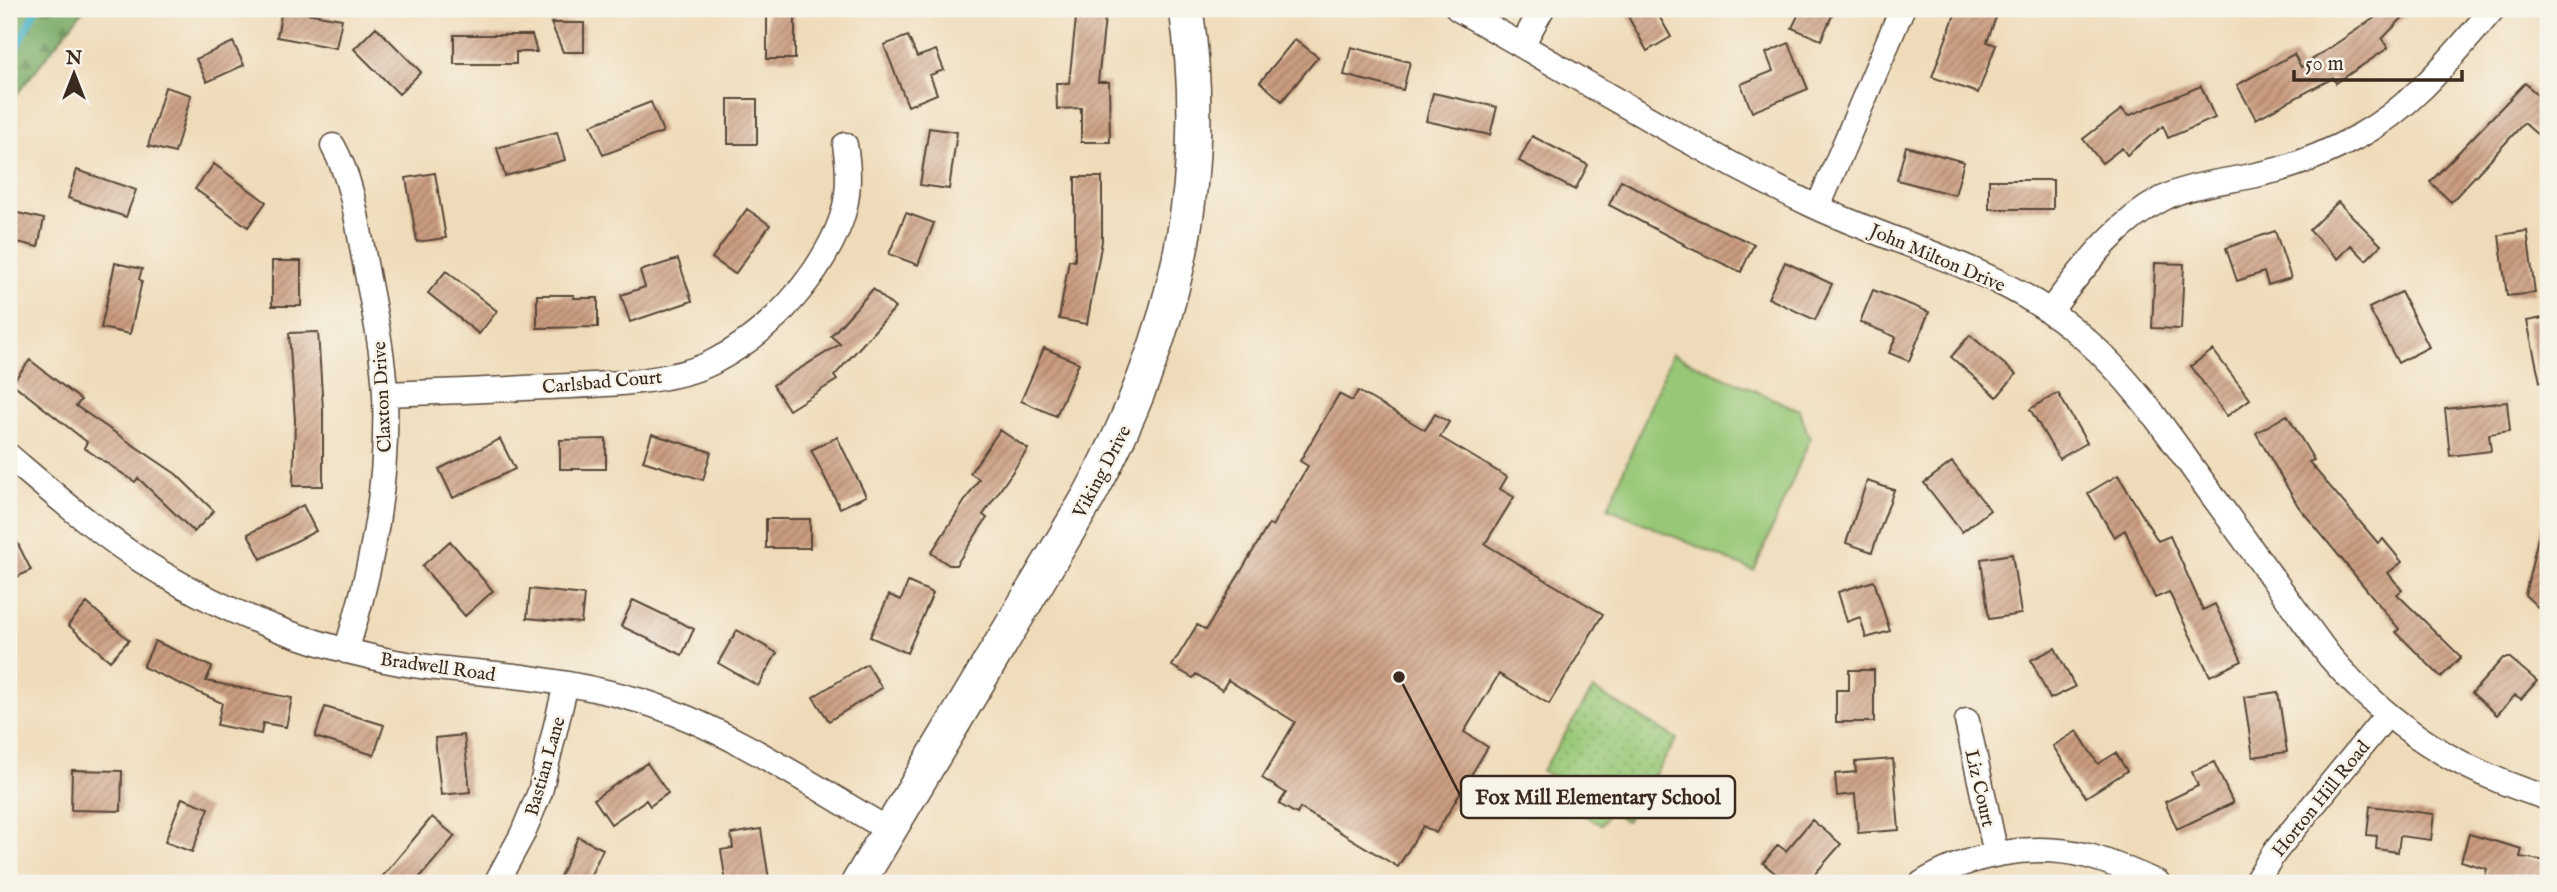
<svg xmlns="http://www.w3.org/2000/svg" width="2557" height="892" font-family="'IM FELL English',serif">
  <defs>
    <pattern id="forest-firs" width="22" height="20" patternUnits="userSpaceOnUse" patternTransform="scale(1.75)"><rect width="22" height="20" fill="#7aac68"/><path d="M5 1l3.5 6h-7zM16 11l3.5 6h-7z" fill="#658c55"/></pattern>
    <pattern id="park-dots" width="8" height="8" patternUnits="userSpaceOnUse" patternTransform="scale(1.75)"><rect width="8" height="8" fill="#98c777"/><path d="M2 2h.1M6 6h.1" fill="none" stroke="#7da261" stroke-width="1.8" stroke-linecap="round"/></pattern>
    <pattern id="building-hatch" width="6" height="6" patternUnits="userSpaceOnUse" patternTransform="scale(1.75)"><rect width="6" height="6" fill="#ca9c80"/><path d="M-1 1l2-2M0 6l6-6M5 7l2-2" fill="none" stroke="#a57f68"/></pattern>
  </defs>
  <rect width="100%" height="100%" fill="#f7f3e8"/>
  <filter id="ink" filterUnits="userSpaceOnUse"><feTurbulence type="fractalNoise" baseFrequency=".0143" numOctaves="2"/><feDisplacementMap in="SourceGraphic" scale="14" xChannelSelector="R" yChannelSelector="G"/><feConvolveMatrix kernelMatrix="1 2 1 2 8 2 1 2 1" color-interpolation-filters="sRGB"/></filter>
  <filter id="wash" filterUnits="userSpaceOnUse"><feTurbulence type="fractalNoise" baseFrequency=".00686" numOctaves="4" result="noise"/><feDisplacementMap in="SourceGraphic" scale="28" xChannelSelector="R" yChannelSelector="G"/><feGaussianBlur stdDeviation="1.57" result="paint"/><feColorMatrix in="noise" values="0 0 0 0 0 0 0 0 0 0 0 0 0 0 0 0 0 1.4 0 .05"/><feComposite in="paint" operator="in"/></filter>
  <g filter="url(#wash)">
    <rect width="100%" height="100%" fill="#efdbb9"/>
    <path fill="url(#forest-firs)" stroke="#5a6b43" stroke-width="2" d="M9,9H84L9,104Z"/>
    <path fill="url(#park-dots)" stroke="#6a784a" stroke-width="2" d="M1593,689L1677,739L1626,821L1610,810L1601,825L1570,807L1579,790L1542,771Z"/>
    <path fill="#98c777" stroke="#6a784a" stroke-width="2" d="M1672,354L1799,410L1810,439L1754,571L1608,508Z"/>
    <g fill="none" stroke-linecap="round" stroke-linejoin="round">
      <path stroke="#4ab2c8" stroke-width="7" d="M9,62L36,9"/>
    </g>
    <g id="blocks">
      <path fill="url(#building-hatch)" d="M282,9L342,19L336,48L277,37Z
        M767,9H795V59H767Z
        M1077,9H1106L1098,82H1109L1110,142H1081V108L1057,109L1056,83H1069Z
        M1624,9H1655L1671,37L1647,51Z
        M1801,9H1835L1821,40L1792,28Z
        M1957,9H1999L1987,42L1996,45L1978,93L1932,77Z
        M2388,9H2411L2382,39L2388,48L2336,83L2333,78L2256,119L2237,85L2294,54L2301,67Z
        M551,23H584V52H563Z
        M376,27L421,72L399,94L354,49Z
        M454,35H532L537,52H516V64H454Z
        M908,36L917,57L936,50L944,70L930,75L937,94L908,106L884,45Z
        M1295,39L1318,57L1282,101L1260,82Z
        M233,42L244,65L207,82L196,59Z
        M1789,43L1808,89L1752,112L1741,84L1773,71L1766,53Z
        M1351,47L1410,62L1403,90L1344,75Z
        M2525,83L2548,105V124L2538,135L2524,123L2451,202L2430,182Z
        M2201,86L2215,118L2168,138L2163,126L2127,155L2122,148L2102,163L2083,139L2122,109L2128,116Z
        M165,87L191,95L175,153L148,146Z
        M1433,93L1497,107L1490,135L1426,121Z
        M728,99H757V144H728Z
        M651,102L663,132L603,155L591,125Z
        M929,128L957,132L949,189L920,185Z
        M557,132L565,160L505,176L497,148Z
        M1532,136L1588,165L1575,190L1519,161Z
        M1906,146L1964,162L1955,195L1897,180Z
        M214,164L266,202L248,227L195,189Z
        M77,170L136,190L126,217L68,198Z
        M435,173L446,238L417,242L406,178Z
        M1075,177H1102V241L1087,324L1059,319L1069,260L1075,261Z
        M1621,180L1676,210L1754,244L1741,272L1683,245L1684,244L1609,205Z
        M1989,180H2053V209H1989Z
        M2338,202L2381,245L2366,260L2351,245L2338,259L2309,230Z
        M747,209L770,225L735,274L712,258Z
        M9,211L44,219L38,247L9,240Z
        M906,213L934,223L918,265L889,254Z
        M2275,231L2291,278L2268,285L2264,272L2237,281L2226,248Z
        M2527,231L2535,293L2507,296L2499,235Z
        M678,259L692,301L630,322L621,295L645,287L640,271Z
        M272,261H301V306H272Z
        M1785,262L1832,284L1815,320L1768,298Z
        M115,263L142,269L139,279L142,281L130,334L101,328Z
        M2155,263L2184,264L2181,329L2152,328Z
        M446,271L497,311L479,334L428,293Z
        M873,289L895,308L834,376L837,380L789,410L773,385L840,344L831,336Z
        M1873,290L1929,312L1909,361L1889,353L1896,337L1860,322Z
        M2401,292L2429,347L2398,363L2369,308Z
        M537,295H574V298H598V327L537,328Z
        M2548,317V381L2540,382L2527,321Z
        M318,332L323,410V486H293L295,420L289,333Z
        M1970,335L2016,374L1997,397L1951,357Z
        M1044,348L1079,363L1056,416L1021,401Z
        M2213,350L2250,399L2227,416L2191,366Z
        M30,360L81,400L76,406L176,474L214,511L194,532L138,478L135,482L84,448L87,442L12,383Z
        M1358,391L1425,430L1435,414L1449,422L1440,437L1507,477L1500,489L1514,497L1485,544L1603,614L1549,704L1499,674L1464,732L1488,747L1436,833L1423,826L1398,867L1300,808L1297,814L1279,804L1286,793L1262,778L1295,722L1228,680L1222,690L1196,674L1193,678L1172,666L1197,625L1206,630L1269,524L1272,526L1308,466L1300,461L1339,394L1352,401Z
        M2058,393L2087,443L2059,459L2030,409Z
        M2507,402L2510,431L2489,434L2491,451L2450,456L2445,409Z
        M2287,415L2314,460L2309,462L2378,543L2383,539L2402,562L2388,573L2402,590L2397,594L2461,657L2441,677L2396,632L2399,629L2298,506L2256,433Z
        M1000,430L1028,449L983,515L987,518L956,565H949L931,553L979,479L970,473Z
        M652,434L711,452L703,480L643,461Z
        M837,437L866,496L840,508L811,450Z
        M500,439L515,469L453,498L439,469Z
        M606,439V469H560V440Z
        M1952,462L1990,510L1962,532L1924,483Z
        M2118,475L2158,541L2170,536L2203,610L2215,604L2242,661L2210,676L2169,592L2155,598L2125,530L2114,537L2088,493Z
        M1867,481L1894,490L1872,552L1846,543Z
        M303,505L316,531L261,559L248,534Z
        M766,519H810V548H766Z
        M2541,524L2548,525V617L2525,595Z
        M9,526L31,570L9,581Z
        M450,541L493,591L465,616L422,566Z
        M2012,554L2021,614L1989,619L1981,559Z
        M1874,581L1890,631L1866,638L1860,617L1847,622L1838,592Z
        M908,582L933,593L907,653L870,637L889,595L901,600Z
        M530,589L584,595L581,623L527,618Z
        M633,600L694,629L682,655L621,626Z
        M87,603L129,640L110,661L68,625Z
        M737,630L777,653L758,686L718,663Z
        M155,641L212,667L206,681L292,698L286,727L263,723L261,734L217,725L222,703L143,667Z
        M2055,648L2075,687L2050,699L2031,660Z
        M2503,658H2510L2537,681L2521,699L2515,695L2497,715L2472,693Z
        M867,664L882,688L829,721L813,697Z
        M1849,670H1874V722H1836V690H1849Z
        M2278,692L2287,752L2253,757L2244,697Z
        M325,707L384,725L374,755L315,737Z
        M2077,731L2098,764L2116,753L2127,771L2086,797L2053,746Z
        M464,735L470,792L441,795L435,738Z
        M1893,759L1899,830L1858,833L1855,794L1837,796L1835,774L1856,772L1855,762Z
        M2214,762L2233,803L2177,829L2165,802L2198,786L2192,772Z
        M647,763L668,793L650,806L646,800L611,824L594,799Z
        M72,770L122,771L121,811L71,810Z
        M182,798L209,808L192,852L165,842Z
        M2370,806L2434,814L2431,840L2400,836L2398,852L2376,849L2377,836L2367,835Z
        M432,817L455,836L415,883H377Z
        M1812,820L1841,844L1807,883H1787L1763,863L1778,845L1786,851Z
        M761,829L769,879L726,883L721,850L733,848L731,834Z
        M2469,834L2522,849L2520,857L2548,861V883H2483L2487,869L2461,861Z
        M578,837L603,849L587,883H557Z"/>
    </g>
  </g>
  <g filter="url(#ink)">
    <use href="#blocks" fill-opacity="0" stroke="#564535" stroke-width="2"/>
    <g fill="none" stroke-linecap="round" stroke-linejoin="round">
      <defs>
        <path id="street" d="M1458,9C1575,75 1689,146 1810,204C1904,249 2004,267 2085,339C2131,379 2166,431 2202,481C2245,540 2287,599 2330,657C2391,728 2459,771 2548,798
          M1522,45L1542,9
          M333,146C353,182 357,222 365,263C373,306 383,350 385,394C388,484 373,565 346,651
          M1818,207L1902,9
          M2050,311C2083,269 2114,224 2162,199C2193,183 2227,182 2260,174C2294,167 2327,153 2359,136C2414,106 2453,55 2493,9
          M385,394C438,392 491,390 545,387C593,385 671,384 713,362C754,341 789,308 815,270C843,228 854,196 845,145
          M9,456C49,490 89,525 133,555C209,606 296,641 385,660C435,671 487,671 537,679C572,684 607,691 641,701C730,729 809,784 889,830
          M1967,721L1996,854
          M496,883L522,835L540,792L566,684
          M1922,883C1970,854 2032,842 2088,856C2112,862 2135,873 2158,883
          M2255,883L2274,853L2387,715"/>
        <path id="secondary" d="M858,883L1089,496C1173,342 1212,184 1186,9"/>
      </defs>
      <use href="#street" stroke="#564535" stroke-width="27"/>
      <use href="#secondary" stroke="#564535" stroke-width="36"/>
      <use href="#street" stroke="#fff" stroke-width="24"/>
      <use href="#secondary" stroke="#fff" stroke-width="33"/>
    </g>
  </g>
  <g text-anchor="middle" stroke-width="5" stroke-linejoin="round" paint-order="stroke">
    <g font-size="19" fill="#3b2a1e" stroke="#f7f3e8">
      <text transform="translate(1938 257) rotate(23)" y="7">John Milton Drive</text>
      <text transform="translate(602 381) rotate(-5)" y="7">Carlsbad Court</text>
      <text transform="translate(381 397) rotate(-93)" y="7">Claxton Drive</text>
      <text transform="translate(1101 471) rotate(-62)" y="7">Viking Drive</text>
      <text transform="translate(438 666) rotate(8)" y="7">Bradwell Road</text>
      <text transform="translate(544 766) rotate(-74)" y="7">Bastian Lane</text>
      <text transform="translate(1981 788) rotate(77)" y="7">Liz Court</text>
      <text transform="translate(2320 798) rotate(-51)" y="7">Horton Hill Road</text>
    </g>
  </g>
  <path fill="none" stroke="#3b2a1e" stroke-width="2.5" d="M1399 677L1461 797"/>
  <circle fill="#3b2a1e" stroke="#f7f3e8" stroke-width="2.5" cx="1399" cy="677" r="7"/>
  <rect fill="#f7f3e8" stroke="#3b2a1e" stroke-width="2.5" x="1461" y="776" width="274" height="42" rx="7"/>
  <g font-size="21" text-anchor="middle" font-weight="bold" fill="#3b2a1e">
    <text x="1598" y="804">Fox Mill Elementary School</text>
  </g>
  <rect width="2557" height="892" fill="none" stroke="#f7f3e8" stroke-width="35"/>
  <g transform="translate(74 74)" stroke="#f7f3e8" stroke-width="5" paint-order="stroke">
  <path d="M0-5L12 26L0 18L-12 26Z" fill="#3b2a1e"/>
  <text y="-10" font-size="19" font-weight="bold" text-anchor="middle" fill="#3b2a1e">N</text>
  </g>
  <path d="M2294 70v10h168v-10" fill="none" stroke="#3b2a1e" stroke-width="3.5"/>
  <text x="2305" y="70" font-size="21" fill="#3b2a1e" stroke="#f7f3e8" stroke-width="5" paint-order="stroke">50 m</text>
</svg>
